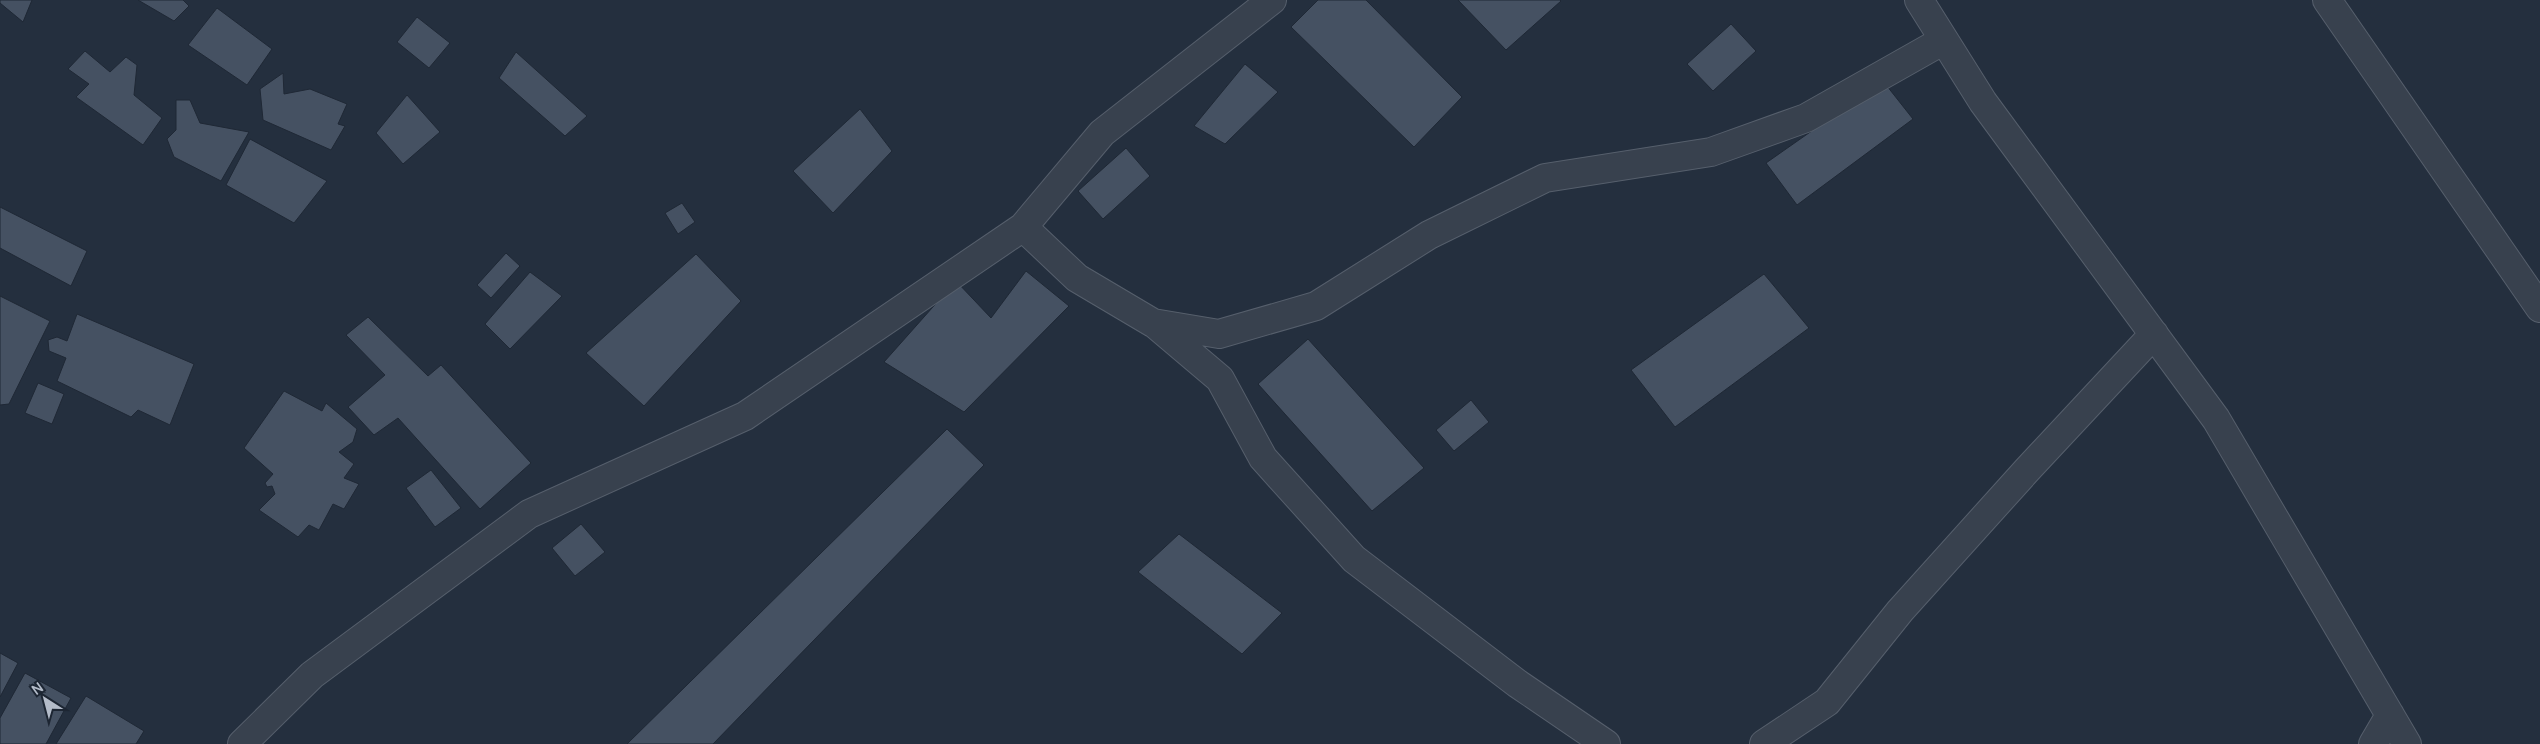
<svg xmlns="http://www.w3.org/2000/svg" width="2540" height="744" font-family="Manrope,sans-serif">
  <rect width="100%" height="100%" fill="#242f3e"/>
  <path fill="#455162" stroke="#1f2835" d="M0,0H32L23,22L0,3Z
    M138,0H183L189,6L174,21Z
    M1318,0H1366L1462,97L1414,147L1291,27Z
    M1458,0H1560L1561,1L1506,50Z
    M217,8L272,49L247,85L188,45Z
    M417,17L450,43L429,68L397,42Z
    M1731,24L1756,51L1713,91L1687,64Z
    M85,51L110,72L126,57L137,65L134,95L162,118L143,145L76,97L89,84L68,69Z
    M516,52L587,116L565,136L499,78Z
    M1245,64L1278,92L1225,144L1194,126Z
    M283,73L284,94L310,89L347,104L338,124L345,126L331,150L263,120L260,89Z
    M1883,81L1913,119L1797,205L1766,163Z
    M407,95L440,132L403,164L376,133Z
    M176,100H190L200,123L249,132L221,181L174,157L167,139L176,130Z
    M860,109L892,151L833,213L793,171Z
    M250,139L327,181L294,223L226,185Z
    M1126,148L1150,176L1103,219L1078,191Z
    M682,203L695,222L678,234L665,213Z
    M0,207L87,251L71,286L0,248Z
    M506,253L520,266L491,298L477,285Z
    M696,254L741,301L644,406L586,353Z
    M1026,271L1069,306L964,412L884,362L956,281L991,318Z
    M530,272L562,296L510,349L485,324Z
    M1764,274L1809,328L1675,427L1631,370Z
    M0,296L50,321L9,404L0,405Z
    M77,314L194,364L170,425L138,410L131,417L57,381L66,358L49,351L48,340L57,337L67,341Z
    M368,317L428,376L441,365L531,463L480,509L398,418L374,435L348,407L385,375L346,335Z
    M1308,339L1424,468L1372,511L1258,384Z
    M38,383L64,394L52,424L25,413Z
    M284,391L322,411L326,403L357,429L353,442L339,452L354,464L344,478L359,484L344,509L333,504L319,530L309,525L298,537L259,510L275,494L272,486L267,487L265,483L273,474L244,448Z
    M1471,400L1489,422L1454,451L1436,430Z
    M947,429L984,465L713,744H627Z
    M431,470L461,508L435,527L406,488Z
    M581,524L605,552L575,576L552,548Z
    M1179,534L1282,613L1242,654L1138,572Z
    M0,653L18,663L0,697Z
    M25,673L71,698L46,744H0V718Z
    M86,696L144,731L136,744H56Z"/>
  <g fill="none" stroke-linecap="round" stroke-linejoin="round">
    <defs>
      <path id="minor" d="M1919,0L1983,102L2216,419L2407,744
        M2327,0L2540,308
        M1023,227L1077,278L1153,323L1219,334L1316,306L1429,235L1545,178L1711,152L1806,118L1944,40
        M1155,324L1220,379L1263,458L1354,559L1518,684L1606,744
        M242,744L312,675L529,514L745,416L1023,227L1102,133L1272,0
        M1764,744L1827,702L1900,611L2027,470L2154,334
        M2373,744L2390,715"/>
    </defs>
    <use href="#minor" stroke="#565f6c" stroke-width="30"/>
    <use href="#minor" stroke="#38414e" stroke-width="28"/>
  </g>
  <g transform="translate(45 699) rotate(324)" stroke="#1d2633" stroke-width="4" paint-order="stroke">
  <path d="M0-4L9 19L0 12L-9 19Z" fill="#b4bcc9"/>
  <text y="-8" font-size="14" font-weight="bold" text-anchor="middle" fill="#b4bcc9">N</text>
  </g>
</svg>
